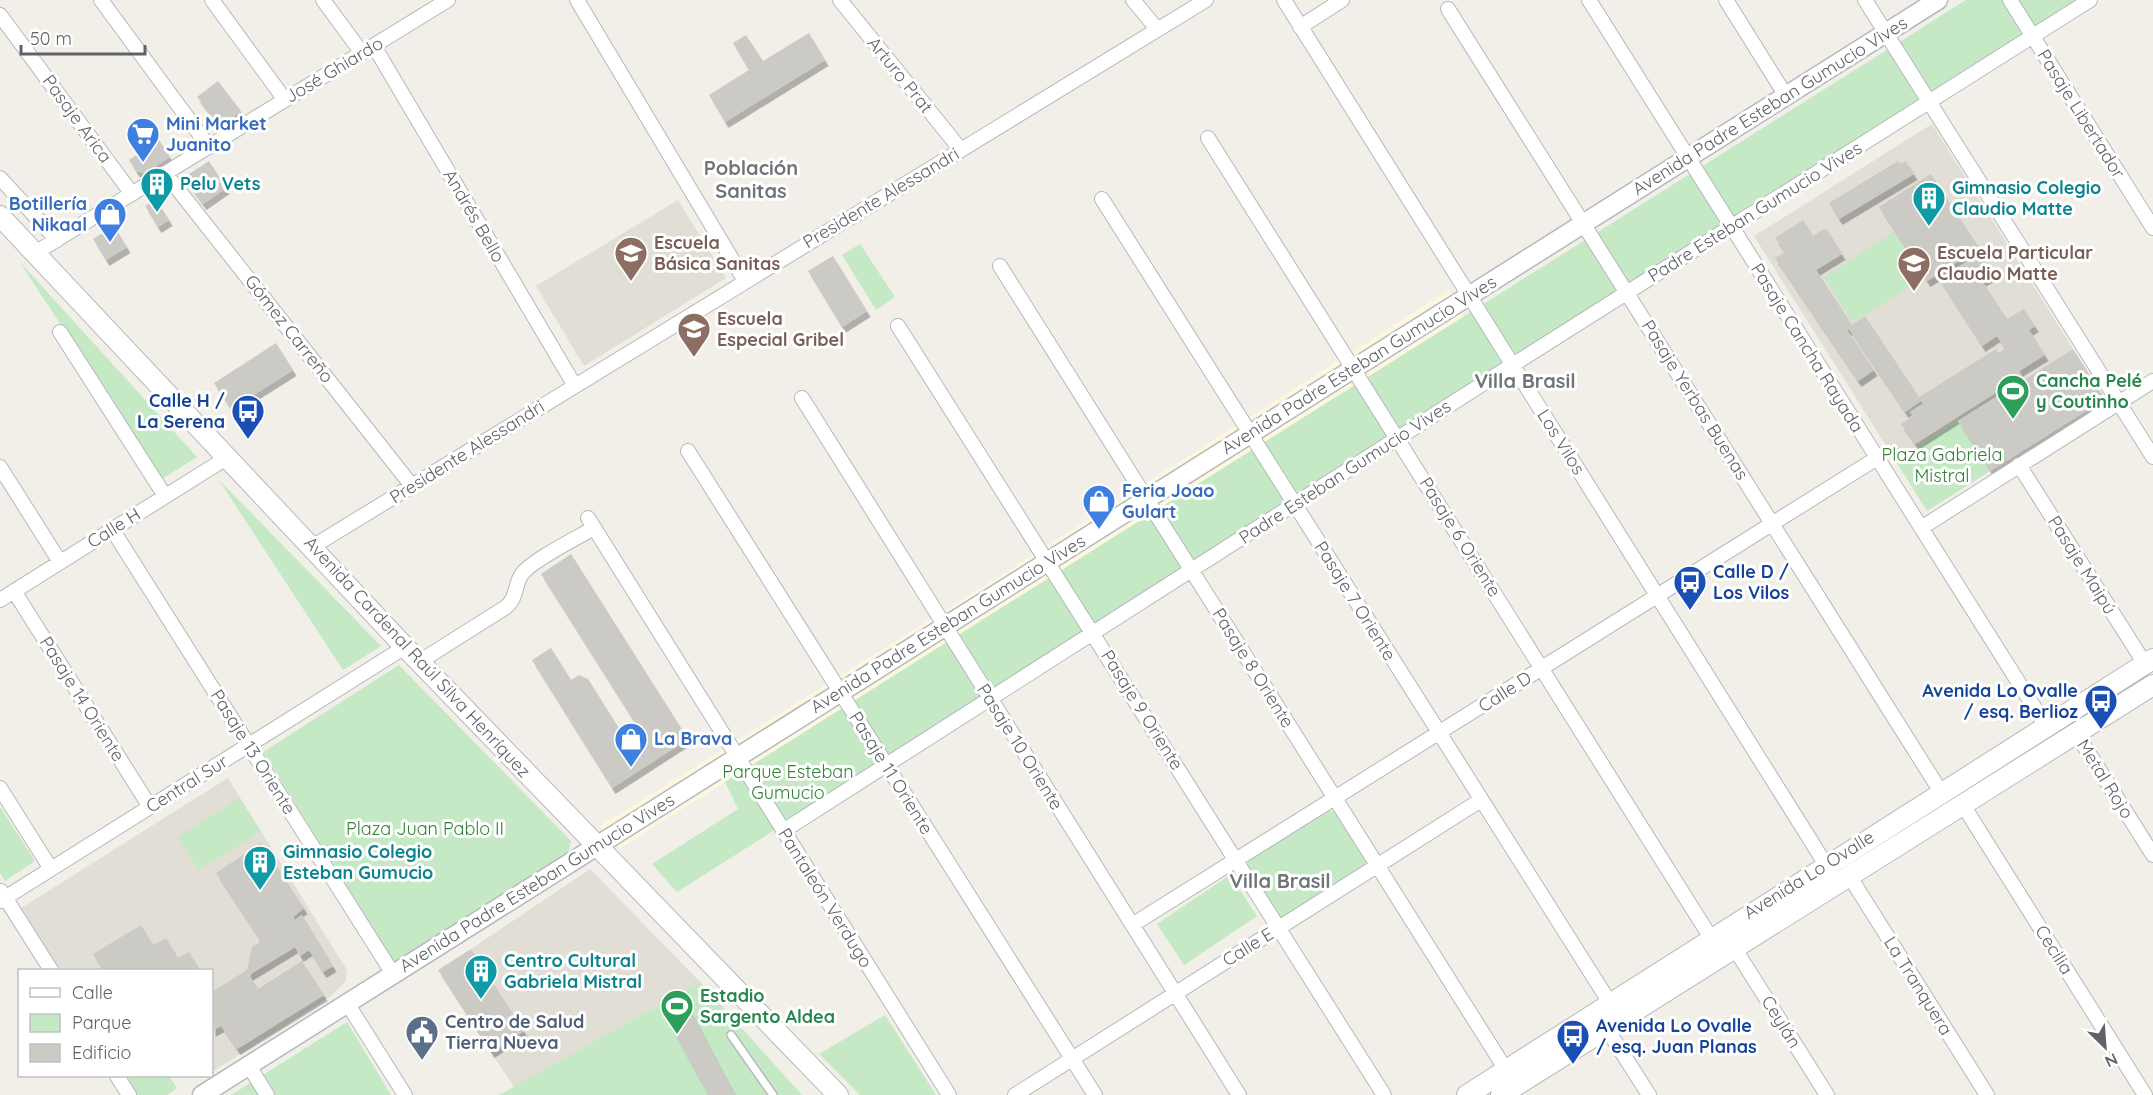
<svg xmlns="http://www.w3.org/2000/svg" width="2153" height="1095" font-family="Quicksand,sans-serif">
  <defs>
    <filter id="shadow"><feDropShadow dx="3.5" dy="6" stdDeviation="0" flood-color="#0004"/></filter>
  </defs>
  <rect width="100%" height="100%" fill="#f1efe8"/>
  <path fill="#fef7e0" d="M1449,290L1464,317L1319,409L619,849L600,826L992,581Z"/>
  <path fill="#e1ded6" d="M1932,124L2073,349L1895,460L1754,236Z
    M678,200L726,278L584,366L536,286Z
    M228,778L347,970L346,981L330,997L212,1072V970H57L18,910Z
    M590,869L700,982L514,1087L491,1052L524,1031L471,949Z"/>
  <path fill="#c5e8c5" d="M1966,0H2083L677,892L652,864L738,809L725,782Z
    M1894,232L1923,278L1853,323L1824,277Z
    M860,244L895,297L876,310L842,255Z
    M19,261L197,457L162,479Z
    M1958,421L1990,471L1927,511L1895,460Z
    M219,480L381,646L343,670Z
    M399,665L571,841L568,854L401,963L393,960L263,752Z
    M239,798L261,831L199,870L178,837Z
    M0,807L35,861L5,881L0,873Z
    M1329,811H1335L1366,859V867L1287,919L1279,917L1247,867L1249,860Z
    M1230,875L1257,916L1184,965L1157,924Z
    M700,982L802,1095H499Z
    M885,1015L936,1095H860L819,1054Z
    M347,1022L391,1095H231Z
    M123,1076H169L177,1088L167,1095H136Z"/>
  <path fill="#cccac5" filter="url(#shadow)" d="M809,33L825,60L725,122L709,95L749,70L733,43L746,35L763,61Z
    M218,81L241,111L220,127L197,97Z
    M159,140L170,157L145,173L136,171L129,160Z
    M209,161L226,188L203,204L189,185V174Z
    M1898,161L1900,164L1906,161L1914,174L1839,219L1829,203Z
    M1931,174L1979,248L1927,281L1879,207Z
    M156,199L169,220L158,227L145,206Z
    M1803,220L1813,236L1826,228L1842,254L1816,270L1852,325L1865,316L1919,397L1996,349L1998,353L2005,349L1997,336L1982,346L1939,279L1979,254L1992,275L1982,281L2007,319L2024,309L2035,326L2029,330L2045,355L2019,371L2022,376L1915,444L1901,424L1913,416L1910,412L1924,403L1922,400L1905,412L1849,329L1847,330L1874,370L1858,381L1775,258L1785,252L1775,238Z
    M114,226L127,247L106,260L93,239Z
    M833,256L867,311L842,327L808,271Z
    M276,343L293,370L231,409L214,383Z
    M2073,349L2105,399L1990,471L1958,421Z
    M571,554L688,739L612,788L532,660L551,648L571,680L579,675L588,679L623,735L637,726L541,574Z
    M261,843L304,908L293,917L295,920L302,915L333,966L323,972L309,950L300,956L295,947L249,975L258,989L302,961L324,995L237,1049L221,1026L212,1031V992L247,970L252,947L259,943V938L216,873Z
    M141,925L153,945L166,938L178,958L189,952L200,970H103L93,954Z
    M471,949L524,1031L491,1052L438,970Z
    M688,1006L735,1095H708L666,1018Z"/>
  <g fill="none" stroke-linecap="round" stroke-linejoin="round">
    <defs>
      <path id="service" d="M731,1035L773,1095"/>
      <path id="minor" d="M101,0L209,147
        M212,0L285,100
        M323,0L362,53
        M577,0L745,281
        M840,0L961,150
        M1133,0L1157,29
        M1284,0L1831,873
        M1589,0L2046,726
        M1726,0L1786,96
        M1865,0L2153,457
        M2010,0L2153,228
        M1448,9L1941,792
        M0,15L132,194
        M1300,27L1342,0
        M374,46L575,386
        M1208,138L1711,938
        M165,173L412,486
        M0,178L57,240
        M1102,199L1610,1003
        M35,253L448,0
        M1000,266L1506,1070
        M898,326L1384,1095
        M60,332L165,496
        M802,398L1239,1095
        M688,451L1095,1095
        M2019,465L2145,664
        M0,467L60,562
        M588,518L949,1095
        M1921,528L2153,381
        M112,529L393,974
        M312,547L1206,0
        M14,591L150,807
        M0,600L228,457
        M419,662L506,607C518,597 514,585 522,574C532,560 577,538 594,528
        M2076,733L2153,855
        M0,788L51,869
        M1963,805L2145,1095
        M783,831L1495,376L2090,0
        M1850,877L1987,1095
        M1,891L51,970
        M0,901L405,647
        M1132,925L1877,458
        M1735,949L1827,1095
        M347,1003L405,1095
        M1607,1029L1649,1095
        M249,1066L267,1095
        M117,1076L129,1095
        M1015,1095L1481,800"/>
      <path id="tertiary" d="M202,1095L1938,0"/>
      <path id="secondary" d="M0,216L405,647L838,1095
        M1467,1095L2153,659
        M1501,1095L2153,685"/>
    </defs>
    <use href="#service" stroke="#b5b8bc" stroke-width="10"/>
    <use href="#minor" stroke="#b5b8bc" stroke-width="16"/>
    <use href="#tertiary" stroke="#b5b8bc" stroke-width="21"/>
    <use href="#secondary" stroke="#b6babf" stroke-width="22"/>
    <use href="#service" stroke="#fff" stroke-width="7"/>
    <use href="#minor" stroke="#fff" stroke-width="14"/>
    <use href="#tertiary" stroke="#fff" stroke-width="18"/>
    <use href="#secondary" stroke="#fff" stroke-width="20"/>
  </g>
  <defs>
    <symbol id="supermarket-pin" viewBox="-11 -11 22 30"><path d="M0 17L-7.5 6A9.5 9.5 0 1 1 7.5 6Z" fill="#3f7fe0" stroke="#fff"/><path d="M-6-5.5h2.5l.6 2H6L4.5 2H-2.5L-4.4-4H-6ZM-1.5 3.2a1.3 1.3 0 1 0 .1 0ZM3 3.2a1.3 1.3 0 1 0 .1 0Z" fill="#fff"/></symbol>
    <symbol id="building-pin" viewBox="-11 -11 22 30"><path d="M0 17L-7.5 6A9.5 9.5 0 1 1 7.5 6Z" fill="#0f9aa8" stroke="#fff"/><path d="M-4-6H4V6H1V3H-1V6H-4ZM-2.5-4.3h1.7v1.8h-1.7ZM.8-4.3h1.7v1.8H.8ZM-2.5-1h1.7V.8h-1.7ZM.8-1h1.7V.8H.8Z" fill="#fff"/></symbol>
    <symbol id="shop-pin" viewBox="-11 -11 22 30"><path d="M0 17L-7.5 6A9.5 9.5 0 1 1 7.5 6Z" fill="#3f7fe0" stroke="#fff"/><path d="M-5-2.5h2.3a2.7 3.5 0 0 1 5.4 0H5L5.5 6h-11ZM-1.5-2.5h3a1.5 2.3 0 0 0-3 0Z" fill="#fff"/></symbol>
    <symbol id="school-pin" viewBox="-11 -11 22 30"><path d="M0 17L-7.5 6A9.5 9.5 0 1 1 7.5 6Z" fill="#8d6e63" stroke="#fff"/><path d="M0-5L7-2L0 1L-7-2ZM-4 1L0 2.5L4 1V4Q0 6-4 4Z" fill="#fff"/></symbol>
    <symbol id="stadium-pin" viewBox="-11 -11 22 30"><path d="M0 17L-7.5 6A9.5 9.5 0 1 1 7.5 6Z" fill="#2e9e5b" stroke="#fff"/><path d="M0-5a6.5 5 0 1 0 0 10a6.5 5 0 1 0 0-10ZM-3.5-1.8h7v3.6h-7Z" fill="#fff"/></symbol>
    <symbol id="bus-pin" viewBox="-11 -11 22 30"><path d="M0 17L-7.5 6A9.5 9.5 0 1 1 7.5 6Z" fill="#1a4fb4" stroke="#fff"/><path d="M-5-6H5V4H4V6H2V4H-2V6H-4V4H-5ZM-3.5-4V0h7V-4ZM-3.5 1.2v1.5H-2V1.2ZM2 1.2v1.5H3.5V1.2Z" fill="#fff"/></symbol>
    <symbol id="civic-pin" viewBox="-11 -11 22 30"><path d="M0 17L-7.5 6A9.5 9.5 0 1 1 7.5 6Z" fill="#5c6f8a" stroke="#fff"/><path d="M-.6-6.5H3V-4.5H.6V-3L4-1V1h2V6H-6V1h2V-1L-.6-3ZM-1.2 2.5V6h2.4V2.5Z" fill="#fff"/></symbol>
  </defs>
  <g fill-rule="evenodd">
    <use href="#supermarket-pin" x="124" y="115" width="38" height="52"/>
    <use href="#building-pin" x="138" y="165" width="38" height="52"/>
    <use href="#building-pin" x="1910" y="179" width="38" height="52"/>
    <use href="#shop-pin" x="91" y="195" width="38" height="52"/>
    <use href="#school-pin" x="612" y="234" width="38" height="52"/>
    <use href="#school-pin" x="1895" y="244" width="38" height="52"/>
    <use href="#school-pin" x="675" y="310" width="38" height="52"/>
    <use href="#stadium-pin" x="1994" y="372" width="38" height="52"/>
    <use href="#bus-pin" x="229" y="392" width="38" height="52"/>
    <use href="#shop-pin" x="1080" y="482" width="38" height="52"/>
    <use href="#bus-pin" x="1671" y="563" width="38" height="52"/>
    <use href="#bus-pin" x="2082" y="682" width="38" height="52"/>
    <use href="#shop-pin" x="612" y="720" width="38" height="52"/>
    <use href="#building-pin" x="241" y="843" width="38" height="52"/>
    <use href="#building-pin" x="462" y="952" width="38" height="52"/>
    <use href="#stadium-pin" x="658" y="987" width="38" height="52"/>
    <use href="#civic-pin" x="403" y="1013" width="38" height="52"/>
    <use href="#bus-pin" x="1554" y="1017" width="38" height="52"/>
  </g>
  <g text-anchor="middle" stroke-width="6" stroke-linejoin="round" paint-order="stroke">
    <g font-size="18" fill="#5f6368" stroke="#fff">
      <text transform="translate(334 70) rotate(-31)" y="6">José Ghiardo</text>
      <text transform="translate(900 75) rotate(51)" y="6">Arturo Prat</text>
      <text transform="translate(1770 106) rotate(-32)" y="6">Avenida Padre Esteban Gumucio Vives</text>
      <text transform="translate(2081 114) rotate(58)" y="6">Pasaje Libertador</text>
      <text transform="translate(77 119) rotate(54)" y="6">Pasaje Arica</text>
      <text transform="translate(881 198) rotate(-31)" y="6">Presidente Alessandri</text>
      <text transform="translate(1755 212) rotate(-32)" y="6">Padre Esteban Gumucio Vives</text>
      <text transform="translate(474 216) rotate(60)" y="6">Andrés Bello</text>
      <text transform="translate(289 329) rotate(52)" y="6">Gómez Carreño</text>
      <text transform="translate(1807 348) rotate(58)" y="6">Pasaje Cancha Rayada</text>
      <text transform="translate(1359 365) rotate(-32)" y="6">Avenida Padre Esteban Gumucio Vives</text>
      <text transform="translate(1695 400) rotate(58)" y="6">Pasaje Yerbas Buenas</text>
      <text transform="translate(1561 442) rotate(58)" y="6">Los Vilos</text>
      <text transform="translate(467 452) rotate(-32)" y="6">Presidente Alessandri</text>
      <text transform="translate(1345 472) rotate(-33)" y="6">Padre Esteban Gumucio Vives</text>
      <text transform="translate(114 528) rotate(-32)" y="6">Calle H</text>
      <text transform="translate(1460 537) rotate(58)" y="6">Pasaje 6 Oriente</text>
      <text transform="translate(2082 565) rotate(58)" y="6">Pasaje Maipú</text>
      <text transform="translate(1355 601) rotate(58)" y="6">Pasaje 7 Oriente</text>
      <text transform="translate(948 624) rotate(-32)" y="6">Avenida Padre Esteban Gumucio Vives</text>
      <text transform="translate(417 657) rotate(47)" y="6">Avenida Cardenal Raúl Silva Henríquez</text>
      <text transform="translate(1253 668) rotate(58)" y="6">Pasaje 8 Oriente</text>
      <text transform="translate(1505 692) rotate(-33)" y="6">Calle D</text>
      <text transform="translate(82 699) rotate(58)" y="6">Pasaje 14 Oriente</text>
      <text transform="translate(1142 710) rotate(58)" y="6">Pasaje 9 Oriente</text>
      <text transform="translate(1020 747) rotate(58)" y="6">Pasaje 10 Oriente</text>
      <text transform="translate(253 752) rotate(58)" y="6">Pasaje 13 Oriente</text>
      <text transform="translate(891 773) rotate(58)" y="6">Pasaje 11 Oriente</text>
      <text transform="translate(2105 779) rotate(58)" y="6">Metal Rojo</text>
      <text transform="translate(187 784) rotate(-32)" y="6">Central Sur</text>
      <text transform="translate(1809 875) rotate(-32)" y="6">Avenida Lo Ovalle</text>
      <text transform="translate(537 883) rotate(-32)" y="6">Avenida Padre Esteban Gumucio Vives</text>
      <text transform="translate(825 898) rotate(58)" y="6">Pantaleón Verdugo</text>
      <text transform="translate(1248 947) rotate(-32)" y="6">Calle E</text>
      <text transform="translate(2054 950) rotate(58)" y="6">Cecilia</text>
      <text transform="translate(1918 986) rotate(58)" y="6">La Tranquera</text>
      <text transform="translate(1781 1022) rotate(58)" y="6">Ceylán</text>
    </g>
    <g font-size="18" font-weight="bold" fill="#366cbe" stroke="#fff" text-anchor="start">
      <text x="166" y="130">Mini Market<tspan x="166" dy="21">Juanito</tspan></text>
      <text x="87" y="210" text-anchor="end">Botillería<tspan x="87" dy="21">Nikaal</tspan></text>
      <text x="1122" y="497">Feria Joao<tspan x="1122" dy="21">Gulart</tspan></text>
      <text x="654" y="745">La Brava</text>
    </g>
    <g font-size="18" font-weight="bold" fill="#0d838f" stroke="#fff" text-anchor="start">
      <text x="180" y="190">Pelu Vets</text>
      <text x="1952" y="194">Gimnasio Colegio<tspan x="1952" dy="21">Claudio Matte</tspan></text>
      <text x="283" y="858">Gimnasio Colegio<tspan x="283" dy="21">Esteban Gumucio</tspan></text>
      <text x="504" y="967">Centro Cultural<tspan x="504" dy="21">Gabriela Mistral</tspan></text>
    </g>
    <g font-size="18" font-weight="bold" fill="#785e54" stroke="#fff" text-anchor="start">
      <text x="654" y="249">Escuela<tspan x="654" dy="21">Básica Sanitas</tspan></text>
      <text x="1937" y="259">Escuela Particular<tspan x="1937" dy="21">Claudio Matte</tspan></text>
      <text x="717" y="325">Escuela<tspan x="717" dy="21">Especial Gribel</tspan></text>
    </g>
    <g font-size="18" font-weight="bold" fill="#27864d" stroke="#fff" text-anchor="start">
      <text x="2036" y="387">Cancha Pelé<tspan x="2036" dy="21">y Coutinho</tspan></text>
      <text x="700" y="1002">Estadio<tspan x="700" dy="21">Sargento Aldea</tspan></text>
    </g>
    <g font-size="18" font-weight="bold" fill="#164399" stroke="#fff" text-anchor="end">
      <text x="225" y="407">Calle H /<tspan x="225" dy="21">La Serena</tspan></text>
      <text x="1713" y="578" text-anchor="start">Calle D /<tspan x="1713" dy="21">Los Vilos</tspan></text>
      <text x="2078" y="697">Avenida Lo Ovalle<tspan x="2078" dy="21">/ esq. Berlioz</tspan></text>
      <text x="1596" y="1032" text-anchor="start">Avenida Lo Ovalle<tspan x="1596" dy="21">/ esq. Juan Planas</tspan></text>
    </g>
    <g font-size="18" fill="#348238" stroke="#fff">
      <text x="1942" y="461">Plaza Gabriela<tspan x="1942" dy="21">Mistral</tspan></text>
      <text x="788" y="778">Parque Esteban<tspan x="788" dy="21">Gumucio</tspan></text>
      <text x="425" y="835">Plaza Juan Pablo II</text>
    </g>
    <g font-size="18" font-weight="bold" fill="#4e5e75" stroke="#fff" text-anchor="start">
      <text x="445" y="1028">Centro de Salud<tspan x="445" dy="21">Tierra Nueva</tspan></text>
    </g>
    <g font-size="20" font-weight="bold" fill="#70757a" stroke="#fff">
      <text x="751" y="175">Población<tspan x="751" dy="23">Sanitas</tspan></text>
      <text x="1525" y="388">Villa Brasil</text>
      <text x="1280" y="888">Villa Brasil</text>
    </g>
  </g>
  <rect x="18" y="969" width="195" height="108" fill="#ffffff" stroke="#bfc1c3" stroke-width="1.5"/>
  <rect x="30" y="988" width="30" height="9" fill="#ffffff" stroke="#bfc1c3" stroke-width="1.5"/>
  <text x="72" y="999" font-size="18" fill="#5f6368">Calle</text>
  <rect x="30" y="1014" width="30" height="18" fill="#c5e8c5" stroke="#bfc1c3" stroke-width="1.5"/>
  <text x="72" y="1029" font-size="18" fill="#5f6368">Parque</text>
  <rect x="30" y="1044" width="30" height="18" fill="#cccac5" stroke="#bfc1c3" stroke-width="1.5"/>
  <text x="72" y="1059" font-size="18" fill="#5f6368">Edificio</text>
  <g transform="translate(2105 1047) rotate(155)" stroke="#ffffff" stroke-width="4.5" paint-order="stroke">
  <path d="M0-4.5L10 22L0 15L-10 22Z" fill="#5f6368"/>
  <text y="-9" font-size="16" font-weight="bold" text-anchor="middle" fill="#5f6368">N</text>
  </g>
  <path d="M21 45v9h124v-9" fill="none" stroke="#5f6368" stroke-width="3"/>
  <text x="30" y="45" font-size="18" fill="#5f6368" stroke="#ffffff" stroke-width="4.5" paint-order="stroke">50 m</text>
</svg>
